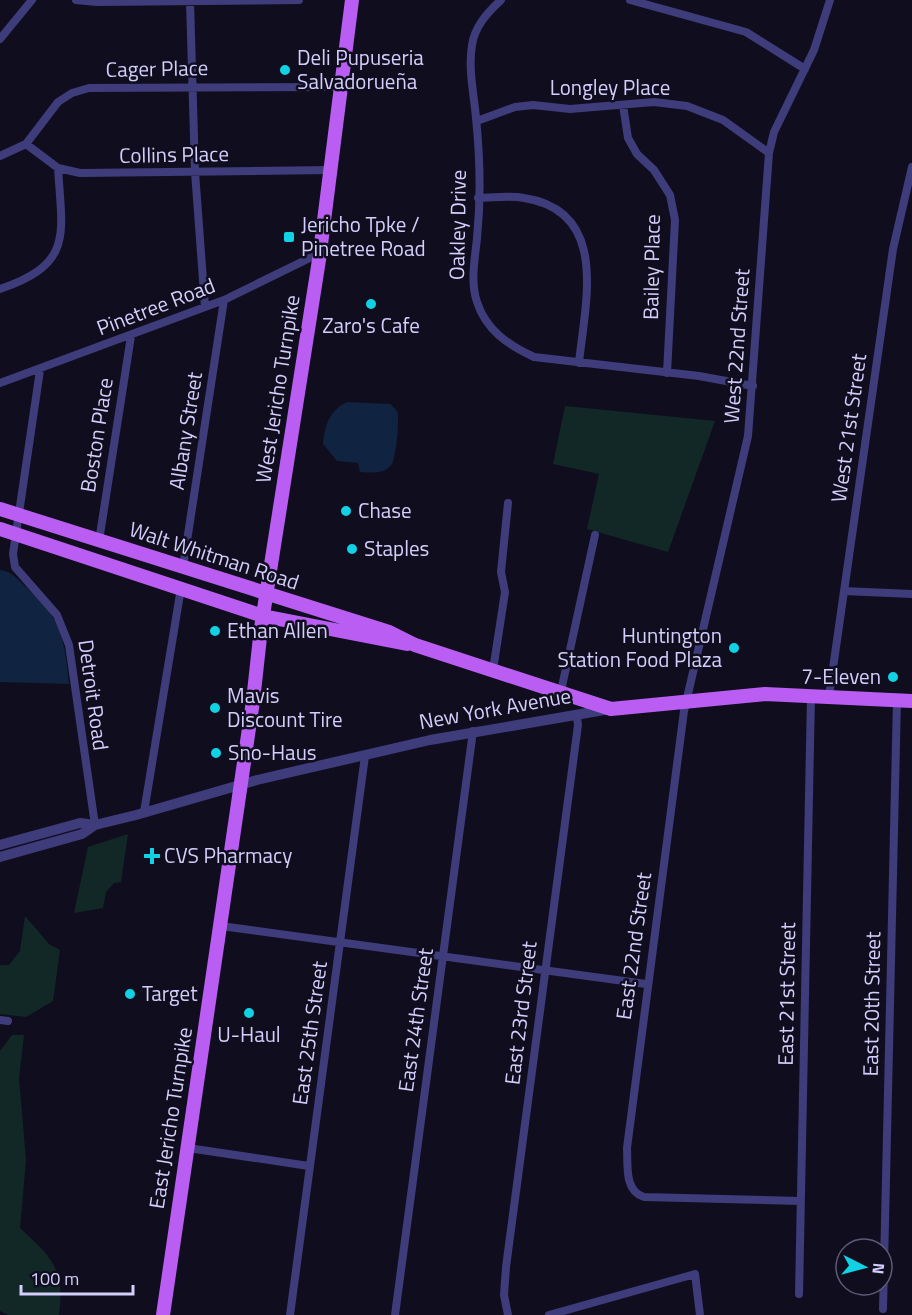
<svg xmlns="http://www.w3.org/2000/svg" width="912" height="1315" font-family="'Titillium Web',sans-serif">
  <rect width="100%" height="100%" fill="#100e1e"/>
  <path fill="#112827" d="M565,406L715,421L668,552L587,529L599,474L553,464Z
    M128,834L121,882L114,883L106,892L103,908L74,913L88,847Z
    M25,916L49,944L60,950L53,1001L26,1017L0,1014V965H9L20,951Z
    M12,1035H24L19,1078L26,1160L20,1228C52,1258 65,1268 59,1315H8L0,1311V1051Z"/>
  <path fill="#102340" d="M347,402L390,404C392,405 396,410 397,411C400,417 396,458 392,464C386,474 370,473 360,472L358,463L337,461L323,444C325,425 329,411 347,402Z
    M0,570C12,571 18,580 27,588C61,616 65,642 69,684L0,682Z"/>
  <g fill="none" stroke-linecap="round" stroke-linejoin="round">
    <path stroke="#3e3c7a" stroke-width="8" d="M76,0L97,2L299,0
      M501,0C487,13 475,26 472,45C468,69 474,95 476,118C480,157 481,199 477,238C475,259 470,281 477,302C486,330 508,345 534,357L699,376L753,386
      M630,0L746,32L805,69
      M190,1L195,172L205,307
      M0,39L32,0
      M623,105L628,138L637,154L654,170L670,195L675,220L667,373
      M477,121L515,107L533,105L570,109L654,102L687,106L723,120L769,153
      M26,144L58,168L80,173L331,170
      M0,156L26,144L58,102L72,93L89,88L341,87
      M478,198C493,198 510,195 524,198C610,211 585,303 579,363
      M0,289C74,264 62,234 58,168
      M40,370L13,554L15,567L57,615L69,645L95,825
      M0,383L224,300L320,253
      M99,541L131,336
      M183,567L224,300
      M844,591L912,594
      M493,670L505,592L501,572L508,503
      M561,691L595,535
      M829,696L893,249L912,167
      M144,812L181,588
      M221,926L646,984
      M0,1020L8,1021
      M188,1148L309,1166
      M800,1201L644,1197C624,1191 628,1165 627,1148L684,711L748,436L769,153L774,132L814,50L830,0
      M799,1294L811,696
      M883,1309L897,700
      M290,1315L365,756
      M395,1315L473,731
      M508,1315L504,1295L506,1267L578,725L577,716
      M549,1315L695,1274L700,1315"/>
    <path stroke="#3e3c7a" stroke-width="10" d="M0,845L80,823L95,825L136,815L257,780L430,740L610,709
      M0,857L82,834L95,825"/>
    <path stroke="#ba5ef3" stroke-width="14" d="M0,509L389,632L415,645L611,709L765,694L912,701
      M0,529L263,616L407,644
      M163,1315L253,701L261,628L319,260L352,0"/>
  </g>
  <g fill="#11d2e5" stroke="#100e1e" stroke-width="2">
    <circle cx="285" cy="70" r="6"/>
    <rect x="283" y="231" width="12" height="12" rx="3"/>
    <circle cx="371" cy="304" r="6"/>
    <circle cx="346" cy="511" r="6"/>
    <circle cx="352" cy="549" r="6"/>
    <circle cx="215" cy="631" r="6"/>
    <circle cx="734" cy="648" r="6"/>
    <circle cx="893" cy="677" r="6"/>
    <circle cx="215" cy="708" r="6"/>
    <circle cx="216" cy="753" r="6"/>
    <path d="M149 847h6v6h6v6h-6v6h-6v-6h-6v-6h6z"/>
    <circle cx="130" cy="994" r="6"/>
    <circle cx="249" cy="1013" r="6"/>
  </g>
  <g text-anchor="middle" stroke-width="5" stroke-linejoin="round" paint-order="stroke">
    <g font-size="21" fill="#d3cefb" stroke="#100e1e" text-anchor="start">
      <text x="297" y="65">Deli Pupuseria<tspan x="297" dy="24">Salvadorueña</tspan></text>
      <text x="301" y="232">Jericho Tpke /<tspan x="301" dy="24">Pinetree Road</tspan></text>
      <text x="371" y="333" text-anchor="middle">Zaro's Cafe</text>
      <text x="358" y="518">Chase</text>
      <text x="364" y="556">Staples</text>
      <text x="227" y="638">Ethan Allen</text>
      <text x="722" y="643" text-anchor="end">Huntington<tspan x="722" dy="24">Station Food Plaza</tspan></text>
      <text x="881" y="684" text-anchor="end">7-Eleven</text>
      <text x="227" y="703">Mavis<tspan x="227" dy="24">Discount Tire</tspan></text>
      <text x="228" y="760">Sno-Haus</text>
      <text x="164" y="863">CVS Pharmacy</text>
      <text x="142" y="1001">Target</text>
      <text x="249" y="1042" text-anchor="middle">U-Haul</text>
    </g>
    <g font-size="21" fill="#d3cefb" stroke="#100e1e">
      <text transform="translate(157 69) rotate(-1)" y="7">Cager Place</text>
      <text x="610" y="95">Longley Place</text>
      <text transform="translate(174 155) rotate(-1)" y="7">Collins Place</text>
      <text transform="translate(458 225) rotate(-89)" y="7">Oakley Drive</text>
      <text transform="translate(652 267) rotate(-89)" y="7">Bailey Place</text>
      <text transform="translate(156 307) rotate(-21)" y="7">Pinetree Road</text>
      <text transform="translate(737 346) rotate(-86)" y="7">West 22nd Street</text>
      <text transform="translate(278 389) rotate(-81)" y="7">West Jericho Turnpike</text>
      <text transform="translate(849 428) rotate(-82)" y="7">West 21st Street</text>
      <text transform="translate(186 431) rotate(-81)" y="7">Albany Street</text>
      <text transform="translate(97 435) rotate(-81)" y="7">Boston Place</text>
      <text transform="translate(214 556) rotate(18)" y="7">Walt Whitman Road</text>
      <text transform="translate(93 695) rotate(82)" y="7">Detroit Road</text>
      <text transform="translate(495 709) rotate(-10)" y="7">New York Avenue</text>
      <text transform="translate(634 946) rotate(-82)" y="7">East 22nd Street</text>
      <text transform="translate(787 994) rotate(-89)" y="7">East 21st Street</text>
      <text transform="translate(872 1004) rotate(-89)" y="7">East 20th Street</text>
      <text transform="translate(521 1013) rotate(-83)" y="7">East 23rd Street</text>
      <text transform="translate(416 1020) rotate(-82)" y="7">East 24th Street</text>
      <text transform="translate(310 1033) rotate(-82)" y="7">East 25th Street</text>
      <text transform="translate(171 1118) rotate(-81)" y="7">East Jericho Turnpike</text>
    </g>
  </g>
  <g transform="translate(864 1267) rotate(96)"><circle r="28" fill="#100e1e" stroke="#5e5b76" stroke-width="1.5"/>
  <path d="M0-4.5L10 22L0 15L-10 22Z" fill="#11d2e5"/>
  <text y="-9" font-size="16" font-weight="bold" text-anchor="middle" fill="#d3cefb">N</text>
  </g>
  <path d="M21 1285v9h112v-9" fill="none" stroke="#d3cefb" stroke-width="3"/>
  <text x="30" y="1285" font-size="18" fill="#d3cefb" stroke="#100e1e" stroke-width="4.5" paint-order="stroke">100 m</text>
</svg>
